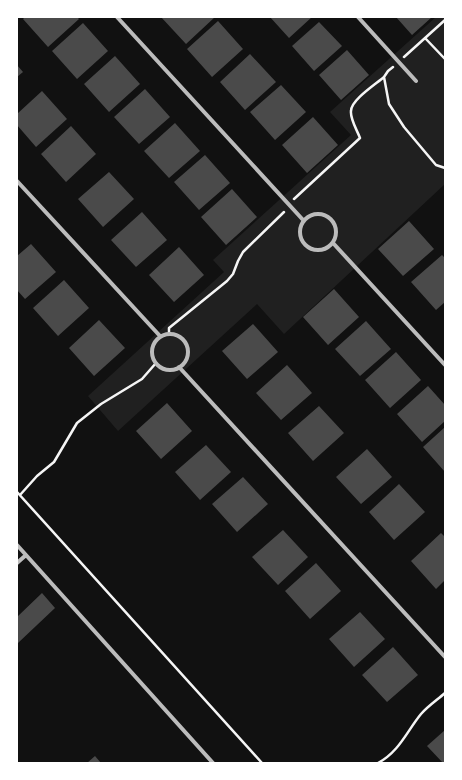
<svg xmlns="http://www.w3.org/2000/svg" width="462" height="780" font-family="Commissioner,sans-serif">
  <rect width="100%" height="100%" fill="#111"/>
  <path fill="#202020" d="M436,17H445V184L284,334L257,304L118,431L88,396L224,272L213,260L351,135L330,112Z"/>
  <path fill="#4a4a4a" d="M25,17H77L79,19L48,47L23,19Z
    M161,17H215L186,44Z
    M270,17H312L289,38Z
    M396,17H432L412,35Z
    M218,21L243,49L212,77L187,49Z
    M319,22L342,46L314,71L292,46Z
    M83,23L108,51L77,79L52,51Z
    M347,50L369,75L341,100L319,75Z
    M250,54L276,82L245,110L220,82Z
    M115,56L140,84L109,112L84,84Z
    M17,65L23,72L17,77Z
    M281,85L306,112L275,140L250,112Z
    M145,89L170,117L139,144L114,117Z
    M42,91L67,119L36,147L17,125V114Z
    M313,117L338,145L307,173L282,145Z
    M175,123L200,151L169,178L144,151Z
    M71,126L96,154L66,182L41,154Z
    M205,155L230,183L199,210L174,182Z
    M109,172L134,199L103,227L78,199Z
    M232,189L257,217L226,245L201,217Z
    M142,212L167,240L136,267L111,240Z
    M409,221L434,249L403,276L378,249Z
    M31,244L56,272L25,299L17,290V256Z
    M179,247L204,275L174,302L149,275Z
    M442,255L445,258V302L436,310L411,282Z
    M64,280L89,308L58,336L33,308Z
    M334,289L359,317L328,345L303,317Z
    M99,320L125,348L94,376L69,348Z
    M366,321L391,349L360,376L335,349Z
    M253,324L278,352L247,379L222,351Z
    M396,352L421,380L390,408L365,380Z
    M287,365L312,393L281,420L256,393Z
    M428,386L445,405V421L422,442L397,414Z
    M167,403L192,431L161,459L136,431Z
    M319,406L344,433L313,461L288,433Z
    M445,427V472L423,447Z
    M206,445L231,472L200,500L175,472Z
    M367,449L392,477L361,504L336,477Z
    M243,477L268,504L237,532L212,504Z
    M399,484L425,512L394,540L369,512Z
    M283,530L308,557L278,585L252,557Z
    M441,533L445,537V580L436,589L411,561Z
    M316,563L341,591L310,619L285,591Z
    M42,593L55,608L18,643L17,641V617Z
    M360,612L385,639L354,667L329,639Z
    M393,647L418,675L387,702L362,675Z
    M445,730V763H443L427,746Z
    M95,756L101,763H87Z"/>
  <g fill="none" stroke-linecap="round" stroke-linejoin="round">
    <path stroke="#f5f5f5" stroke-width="2.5" d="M425,38L445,59
      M404,57L445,20
      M393,67L388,71L384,77L389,104L404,127L436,165L445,168
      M294,199L360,138C357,130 350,119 351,111C351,100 376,84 384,77
      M169,333V328L227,281L233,274L238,261L243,252L284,212
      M17,492L262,763
      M20,495L37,476L54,462L77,423L101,404L142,379L156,363
      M378,763C399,752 407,731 421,714C428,706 437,700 445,693"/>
    <path stroke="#bcbcbc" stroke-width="4" d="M117,17L304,221
      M358,17L416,81
      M17,181L160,336
      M300 232a18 18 0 1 1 36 0a18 18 0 1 1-36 0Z
      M333,243L445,365
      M152 352a18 18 0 1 1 36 0a18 18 0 1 1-36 0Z
      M179,367L445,657
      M17,545L213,763
      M17,563L26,555"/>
  </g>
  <rect width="462" height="780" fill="none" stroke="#ffffff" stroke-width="36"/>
</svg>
